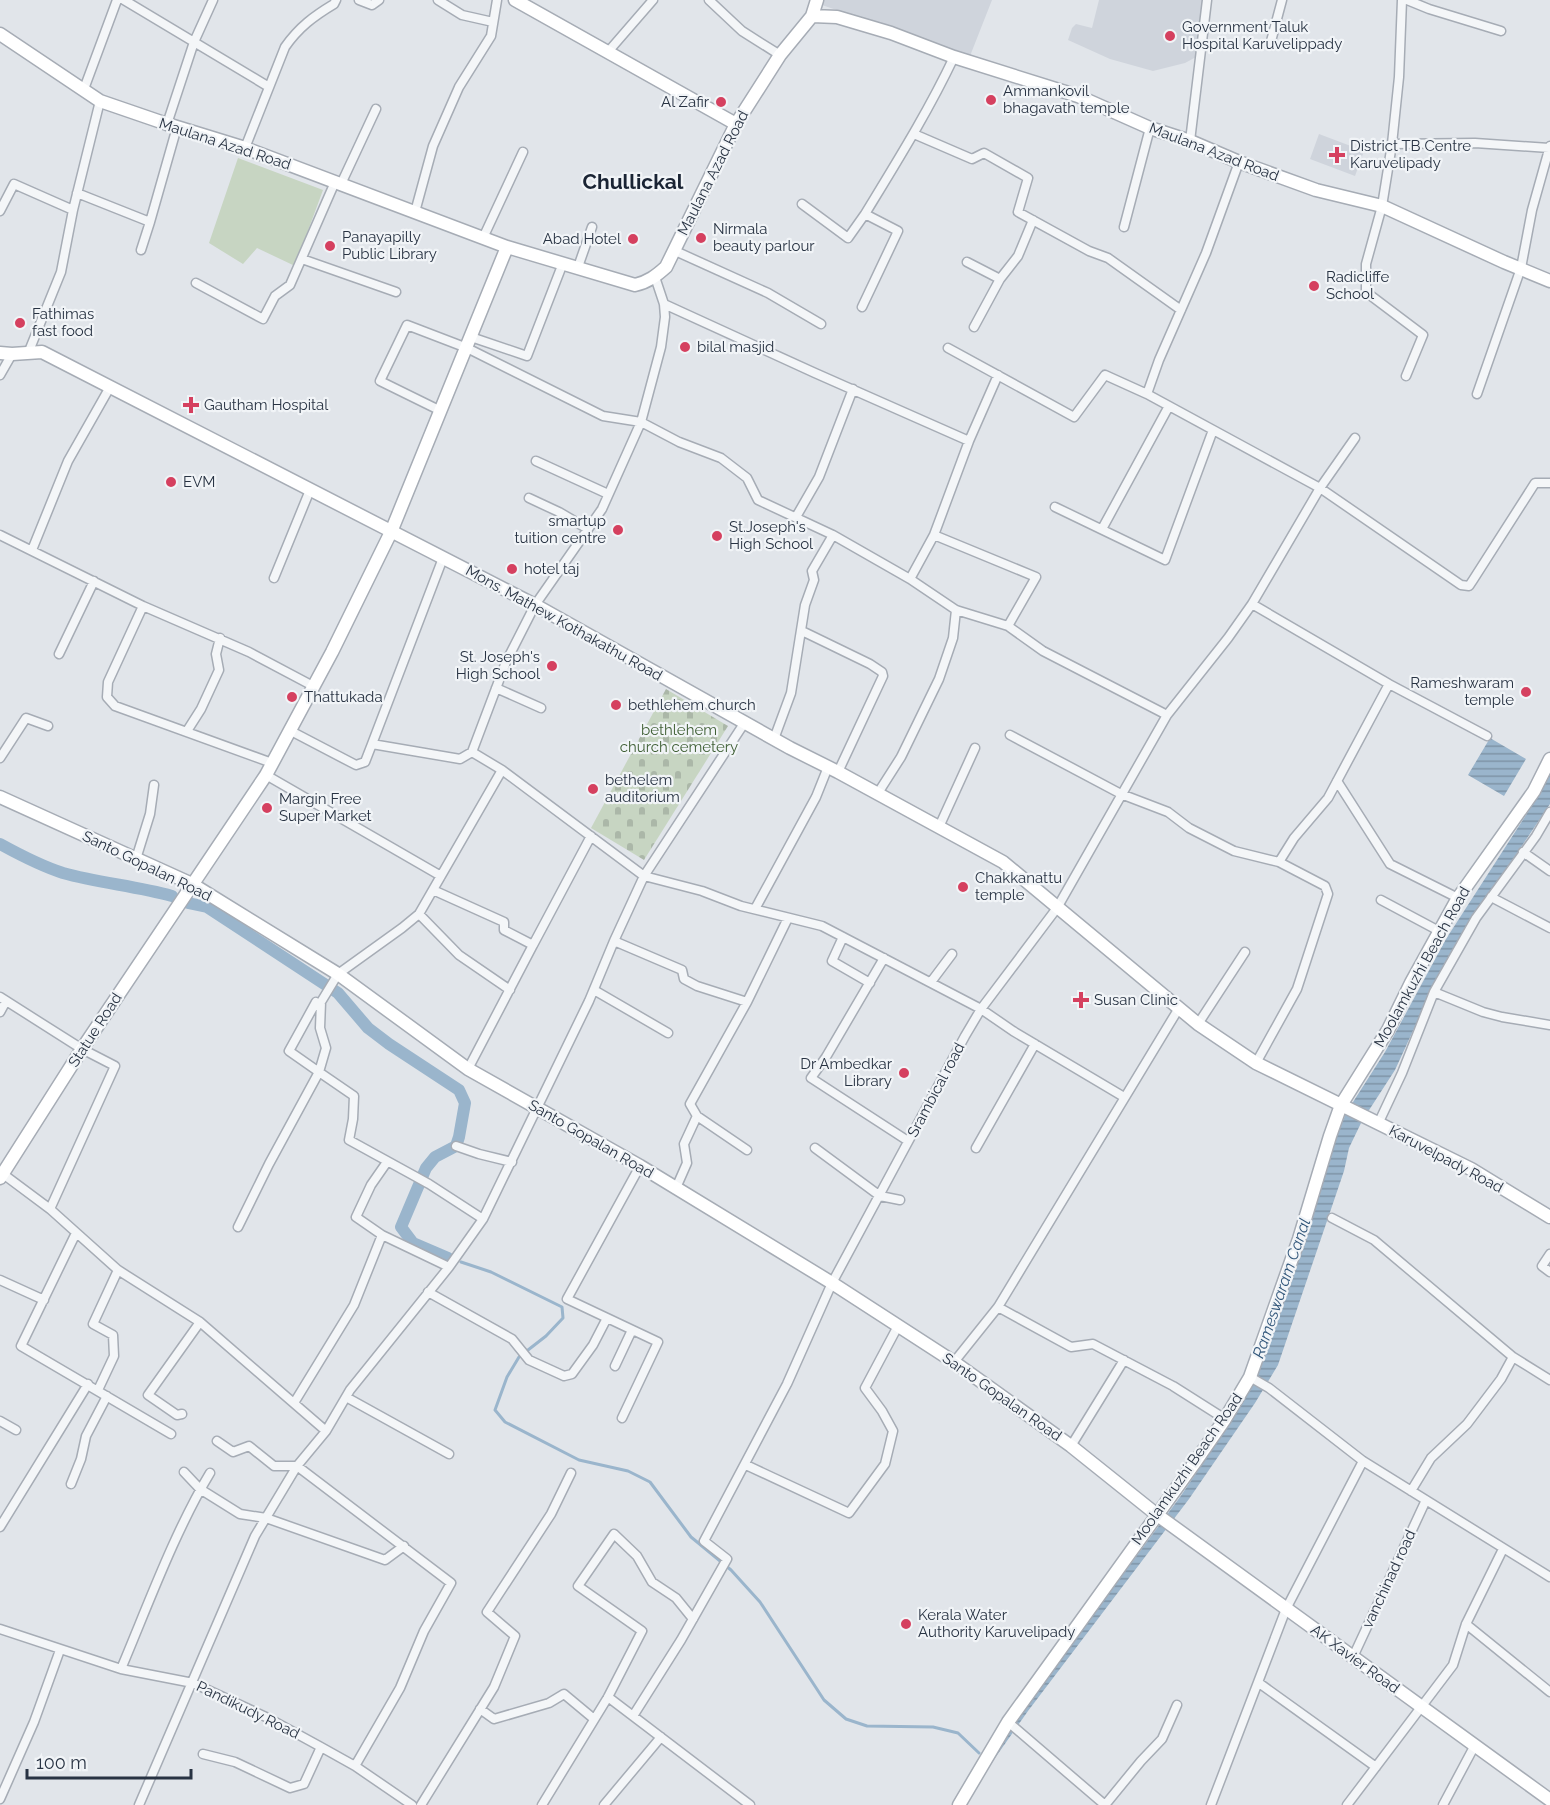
<svg xmlns="http://www.w3.org/2000/svg" width="1550" height="1805" font-family="Raleway,sans-serif">
  <defs>
    <pattern id="cemetery-stones" width="16" height="16" patternUnits="userSpaceOnUse" patternTransform="scale(1.5)"><rect width="16" height="16" fill="#c7d5c2"/><path d="M2 7V4a2 2 0 0 1 4 0v3zM10 15v-3a2 2 0 0 1 4 0v3z" fill="#abb7a8"/></pattern>
    <pattern id="water-rules" width="6" height="5" patternUnits="userSpaceOnUse" patternTransform="scale(1.5)"><rect width="6" height="5" fill="#9ab5cc"/><path d="M0 2.5h6" fill="none" stroke="#7e94a7"/></pattern>
  </defs>
  <rect width="100%" height="100%" fill="#e1e5ea"/>
  <path fill="#cfd4dc" d="M824,0H992L970,56L822,5Z
    M1099,0H1204L1196,57L1185,63L1153,71L1110,59L1068,40L1072,28L1076,24L1092,28Z
    M1319,134L1364,151L1355,176L1310,159Z"/>
  <path fill="#c7d5c2" d="M238,158L323,190L295,266L257,248L243,264L209,243Z"/>
  <path fill="url(#cemetery-stones)" d="M666,689L728,726L644,860L591,828Z"/>
  <path fill="url(#water-rules)" d="M1490,738L1526,759L1504,796L1468,775Z
    M1550,775V804L1455,946L1430,994L1395,1070L1362,1121L1349,1148L1344,1171L1278,1365L1255,1403L1189,1499L1028,1711L962,1805L986,1760L1180,1497L1226,1429L1255,1379L1275,1329L1314,1211L1331,1151L1346,1113L1385,1052L1446,939L1535,801Z"/>
  <g fill="none" stroke-linecap="round" stroke-linejoin="round">
    <path stroke="#9ab5cc" stroke-width="3" d="M461,1262L491,1272L562,1307L563,1318L546,1336L519,1357L507,1377L495,1410L505,1422L579,1460L628,1471L650,1482L691,1537L731,1570L760,1602L824,1700L846,1719L867,1726L933,1727L958,1733L979,1753"/>
    <path stroke="#9ab5cc" stroke-width="12" d="M0,844C20,855 41,866 63,873C99,883 136,886 172,896
      M188,903L207,907L338,993L368,1028L389,1044L459,1090L465,1103L459,1137L456,1146L435,1157L426,1168L401,1227L413,1243L448,1258"/>
    <defs>
      <path id="street" d="M124,0L269,87
        M359,0L372,5L379,0
        M438,0L462,15L493,22
        M709,0L742,31L780,55
        M1402,0L1399,77L1392,144L1382,206L1366,264V292L1423,335L1406,376
        M1407,0L1429,9L1501,31
        M1270,45L1282,0
        M607,53L653,0
        M84,89L117,0
        M167,124L194,42L213,0
        M914,134L972,159L984,153L1028,178L1018,212L1089,251L1108,258L1181,310
        M1190,141L1207,0
        M1392,144L1475,143L1549,148
        M245,148L285,47C299,27 314,16 334,4L336,0
        M341,184L376,109
        M77,193L150,222L141,250
        M802,204L848,238L865,214
        M0,211L14,184L73,210
        M415,212L433,146L459,87L491,36L497,0
        M150,222L177,127
        M1124,227L1150,128
        M483,238L523,152
        M673,250L768,293L821,324
        M302,259L396,292
        M967,262L1000,279
        M578,267L592,227
        M196,283L263,319L275,296L290,285L335,182
        M664,304L815,373L969,441
        M862,307L898,231L865,214C896,163 928,112 954,57
        M974,327L1000,279L1018,256L1033,220
        M471,337L527,356L563,263
        M948,348L1074,417L1105,375L1147,394L1320,488L1461,585L1469,586L1473,580L1535,483H1550
        M29,351L61,272L73,210L100,101
        M0,375L12,354
        M1147,394L1159,360L1206,253L1239,162
        M1477,394L1521,268L1532,210L1550,146
        M441,411L380,381L407,325L467,348L603,416L641,422L679,442L721,458L747,478L758,500L833,535L910,579L956,610L1008,626L1043,651L1167,715
        M536,461L608,494
        M529,498L559,512L588,529
        M1055,507L1165,560L1213,430
        M796,517L819,477L853,389
        M1102,529L1169,406
        M0,535L143,606L249,652L313,686
        M934,535L1036,577L1008,626
        M32,550L68,461L110,387
        M274,578L310,490
        M910,579L934,535L969,441L998,375
        M1252,604L1389,684L1487,736
        M143,606L108,682L107,697L115,706L272,763
        M802,631L870,664L882,672L883,676L838,772
        M59,654L94,581
        M496,688L541,708
        M289,730L356,765L365,762L372,744L460,759L472,752L506,662L535,605L602,509L641,422L661,347L665,317L664,304L655,277
        M187,731L201,709L219,670L216,654L220,638
        M1010,735L1121,794L1168,812L1189,828L1234,851L1279,862L1294,838L1328,798L1389,684
        M774,739L791,693L805,605L814,580L812,571L833,535
        M372,744L443,558
        M472,752L502,770L644,876L702,891L741,906L822,926L981,1009L1013,1031L1124,1097
        M0,758L26,718L48,726
        M266,775L441,876
        M1337,781L1390,864L1458,898
        M878,793L901,757L939,679L953,638L956,610
        M939,827L975,748
        M1523,852L1550,871
        M136,859L150,814L154,785
        M433,890L504,922V930L533,945L591,836
        M1491,897L1550,928
        M1381,900L1439,931
        M755,909L816,797L828,767
        M419,914L459,955L510,990
        M843,937L832,961L870,983
        M614,941L682,970L684,979L697,986L747,1002
        M884,958L826,1057L811,1078L908,1141
        M931,982L952,954
        M594,990L668,1033
        M1434,992L1483,1012L1502,1017L1550,1025
        M0,997L82,1049L115,1066L50,1209
        M0,1012L6,1001
        M1198,1024L1245,952
        M1256,1063L1297,989L1328,894L1325,886L1279,862
        M468,1069L533,945
        M697,1116L747,1150
        M1378,1124L1402,1073L1434,992L1476,918L1536,836L1550,812
        M456,1146L479,1154L512,1162
        M815,1148L880,1196L900,1200
        M976,1148L1035,1044
        M387,1162L371,1185L356,1217L382,1235L449,1267
        M3,1174L50,1209L118,1270L200,1322L326,1431
        M676,1188L687,1163L684,1144L697,1116L690,1104L747,1002L788,918
        M1332,1218L1374,1240L1513,1357L1550,1380
        M483,1219L429,1184L349,1140L353,1119L354,1096L319,1072L326,1048L320,1028L321,1002L338,974L402,928L419,914L502,770
        M238,1227L269,1164L319,1072L289,1051L316,1002
        M76,1233L21,1346L171,1434
        M1550,1254L1542,1266L1550,1272
        M0,1280L44,1300
        M428,1292L512,1339L529,1360L564,1376L572,1374L593,1345L607,1318
        M998,1307L1071,1347L1093,1344L1173,1386L1225,1419
        M954,1362L998,1307L1179,1008
        M615,1366L632,1330
        M1250,1377L1269,1388L1363,1461L1550,1577
        M98,1390L114,1356L113,1335L93,1324L118,1270
        M346,1397L449,1454
        M294,1403L354,1305L382,1235
        M182,1414L177,1415L148,1395L200,1322
        M622,1418L658,1342L567,1299L640,1166
        M0,1421L16,1430
        M217,1441L233,1452L249,1446L274,1466H297L451,1583L424,1631L400,1688L355,1766
        M1071,1446L1124,1360
        M746,1465L849,1513L885,1464L893,1431L882,1411L865,1388L898,1326
        M184,1472L200,1489L240,1514L266,1518L385,1560L404,1546
        M71,1484L81,1459L86,1436L107,1396
        M1411,1491L1431,1458L1467,1424L1501,1379L1513,1357
        M0,1527L88,1384
        M1466,1624L1550,1692
        M0,1629L121,1669L193,1683L268,1718L321,1747L355,1766L412,1805
        M1353,1657L1426,1500
        M121,1669C148,1605 175,1531 210,1473
        M1259,1683L1376,1767
        M608,1697L750,1805
        M480,1709L494,1719L549,1703L564,1694L594,1719
        M633,1716L681,1640L727,1559L704,1541L787,1384L832,1283L965,1036L981,1009L1057,908L1167,715L1228,638L1252,604L1320,488L1355,438
        M1008,1722L1105,1805
        M203,1754L235,1762L290,1788L304,1784L321,1747
        M0,1799L34,1722L60,1650
        M139,1805L255,1536L297,1466L326,1431L350,1390L449,1267L483,1219L589,1001L614,941L644,876L745,722
        M421,1805L494,1687L515,1636L487,1612L551,1514L571,1473
        M542,1805L608,1697L642,1631L578,1586L614,1534L637,1556L652,1582L676,1598L693,1619
        M604,1805L661,1737
        M1105,1805L1141,1761L1162,1739L1177,1705
        M1211,1805L1286,1609L1363,1461
        M1347,1805L1453,1665L1466,1624L1503,1549
        M1443,1805L1475,1745"/>
      <path id="secondary" d="M515,0L736,124
        M812,16L817,0
        M0,34L100,101L167,124L245,148L507,247L635,285C648,282 656,276 666,267L736,124L780,55L812,16L837,17L891,33L954,57L1078,96L1150,128L1190,141L1239,162L1316,190L1382,206L1504,262L1550,281
        M0,353L12,354L42,352L535,605L790,748L838,772L1003,862L1198,1024L1256,1063L1471,1169L1550,1217
        M0,797L192,884L338,974L468,1069L640,1166L832,1283L954,1362L1071,1446L1156,1514L1550,1800
        M0,1178L82,1049L266,775L332,652L391,532L507,247
        M959,1805L1008,1722L1196,1461L1225,1419L1250,1377L1299,1239L1330,1136L1341,1105L1388,1030L1411,983L1458,898L1534,791L1550,759"/>
    </defs>
    <use href="#street" stroke="#a6acb5" stroke-width="11"/>
    <use href="#secondary" stroke="#a6acb5" stroke-width="15"/>
    <use href="#street" stroke="#f4f6f8" stroke-width="8"/>
    <use href="#secondary" stroke="#fff" stroke-width="12"/>
  </g>
  <g fill="#d5405f" stroke="#f1f4f7" stroke-width="2">
    <circle cx="1170" cy="36" r="6"/>
    <circle cx="991" cy="100" r="6"/>
    <circle cx="721" cy="102" r="6"/>
    <path d="M1334 146h6v6h6v6h-6v6h-6v-6h-6v-6h6z"/>
    <circle cx="701" cy="238" r="6"/>
    <circle cx="633" cy="239" r="6"/>
    <circle cx="330" cy="246" r="6"/>
    <circle cx="1314" cy="286" r="6"/>
    <circle cx="20" cy="323" r="6"/>
    <circle cx="685" cy="347" r="6"/>
    <path d="M188 396h6v6h6v6h-6v6h-6v-6h-6v-6h6z"/>
    <circle cx="171" cy="482" r="6"/>
    <circle cx="618" cy="530" r="6"/>
    <circle cx="717" cy="536" r="6"/>
    <circle cx="512" cy="569" r="6"/>
    <circle cx="552" cy="666" r="6"/>
    <circle cx="1526" cy="692" r="6"/>
    <circle cx="292" cy="697" r="6"/>
    <circle cx="616" cy="705" r="6"/>
    <circle cx="593" cy="789" r="6"/>
    <circle cx="267" cy="808" r="6"/>
    <circle cx="963" cy="887" r="6"/>
    <path d="M1078 991h6v6h6v6h-6v6h-6v-6h-6v-6h6z"/>
    <circle cx="904" cy="1073" r="6"/>
    <circle cx="906" cy="1624" r="6"/>
  </g>
  <g text-anchor="middle" stroke-width="4.5" stroke-linejoin="round" paint-order="stroke">
    <g font-size="15" fill="#283343" stroke="#f1f4f7" text-anchor="start">
      <text x="1182" y="32">Government Taluk<tspan x="1182" dy="17">Hospital Karuvelippady</tspan></text>
      <text x="1003" y="96">Ammankovil<tspan x="1003" dy="17">bhagavath temple</tspan></text>
      <text x="709" y="107" text-anchor="end">Al Zafir</text>
      <text x="1350" y="151">District TB Centre<tspan x="1350" dy="17">Karuvelipady</tspan></text>
      <text x="713" y="234">Nirmala<tspan x="713" dy="17">beauty parlour</tspan></text>
      <text x="342" y="242">Panayapilly<tspan x="342" dy="17">Public Library</tspan></text>
      <text x="621" y="244" text-anchor="end">Abad Hotel</text>
      <text x="1326" y="282">Radicliffe<tspan x="1326" dy="17">School</tspan></text>
      <text x="32" y="319">Fathimas<tspan x="32" dy="17">fast food</tspan></text>
      <text x="697" y="352">bilal masjid</text>
      <text x="204" y="410">Gautham Hospital</text>
      <text x="183" y="487">EVM</text>
      <text x="606" y="526" text-anchor="end">smartup<tspan x="606" dy="17">tuition centre</tspan></text>
      <text x="729" y="532">St.Joseph's<tspan x="729" dy="17">High School</tspan></text>
      <text x="524" y="574">hotel taj</text>
      <text x="540" y="662" text-anchor="end">St. Joseph's<tspan x="540" dy="17">High School</tspan></text>
      <text x="1514" y="688" text-anchor="end">Rameshwaram<tspan x="1514" dy="17">temple</tspan></text>
      <text x="304" y="702">Thattukada</text>
      <text x="628" y="710">bethlehem church</text>
      <text x="605" y="785">bethelem<tspan x="605" dy="17">auditorium</tspan></text>
      <text x="279" y="804">Margin Free<tspan x="279" dy="17">Super Market</tspan></text>
      <text x="975" y="883">Chakkanattu<tspan x="975" dy="17">temple</tspan></text>
      <text x="1094" y="1005">Susan Clinic</text>
      <text x="892" y="1069" text-anchor="end">Dr Ambedkar<tspan x="892" dy="17">Library</tspan></text>
      <text x="918" y="1620">Kerala Water<tspan x="918" dy="17">Authority Karuvelipady</tspan></text>
    </g>
    <g font-size="15" fill="#283343" stroke="#f1f4f7">
      <text transform="translate(225 144) rotate(18)" y="5">Maulana Azad Road</text>
      <text transform="translate(1214 152) rotate(21)" y="5">Maulana Azad Road</text>
      <text transform="translate(713 173) rotate(-63)" y="5">Maulana Azad Road</text>
      <text transform="translate(564 623) rotate(29)" y="5">Mons. Mathew Kothakathu Road</text>
      <text transform="translate(147 866) rotate(26)" y="5">Santo Gopalan Road</text>
      <text transform="translate(1422 967) rotate(-61)" y="5">Moolamkuzhi Beach Road</text>
      <text transform="translate(95 1030) rotate(-57)" y="5">Statue Road</text>
      <text transform="translate(936 1090) rotate(-62)" y="5">Srambical road</text>
      <text transform="translate(591 1139) rotate(30)" y="5">Santo Gopalan Road</text>
      <text transform="translate(1446 1159) rotate(28)" y="5">Karuvelpady Road</text>
      <text transform="translate(1002 1397) rotate(35)" y="5">Santo Gopalan Road</text>
      <text transform="translate(1187 1469) rotate(-55)" y="5">Moolamkuzhi Beach Road</text>
      <text transform="translate(1389 1579) rotate(-65)" y="5">vanchinad road</text>
      <text transform="translate(1355 1659) rotate(36)" y="5">AK Xavier Road</text>
      <text transform="translate(248 1710) rotate(26)" y="5">Pandikudy Road</text>
    </g>
    <g font-size="15" fill="#3f5f35" stroke="#f1f4f7">
      <text x="679" y="735">bethlehem<tspan x="679" dy="17">church cemetery</tspan></text>
    </g>
    <g font-size="16" font-style="italic" fill="#305579" stroke="#f1f4f7">
      <text transform="translate(1281 1288) rotate(-71)" y="6">Rameswaram Canal</text>
    </g>
    <g font-size="21" font-weight="bold" fill="#1a2434" stroke="#f1f4f7">
      <text x="633" y="189">Chullickal</text>
    </g>
  </g>
  <path d="M27 1769v9h164v-9" fill="none" stroke="#283343" stroke-width="3"/>
  <text x="36" y="1769" font-size="18" fill="#283343" stroke="#f1f4f7" stroke-width="4.5" paint-order="stroke">100 m</text>
</svg>
